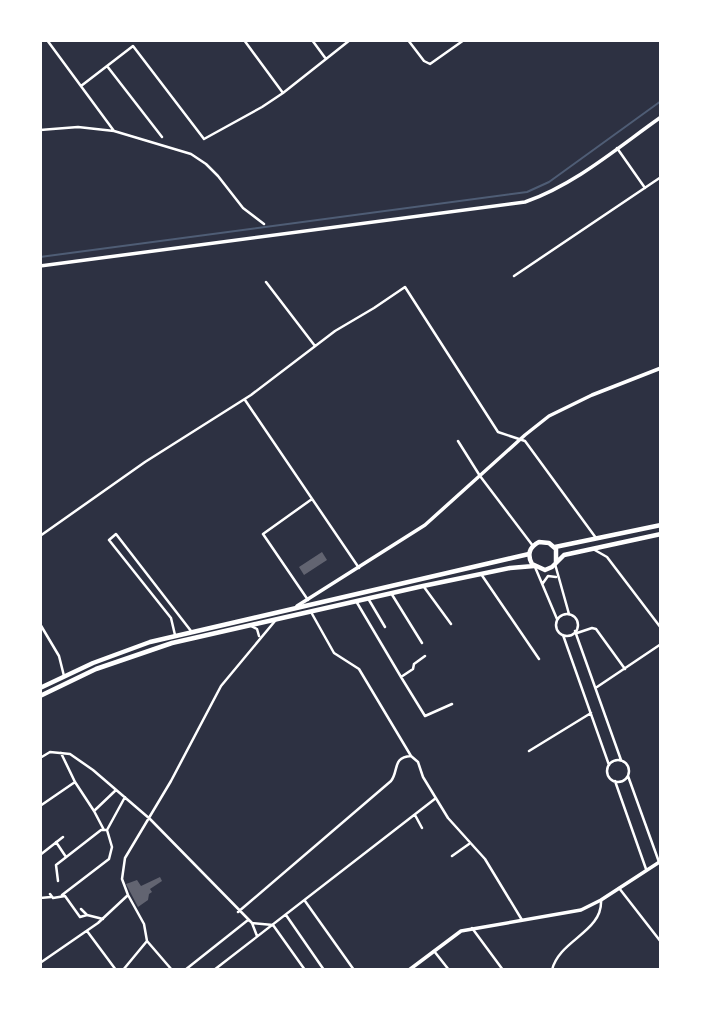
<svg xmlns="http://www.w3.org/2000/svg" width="701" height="1010" font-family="Cabin,sans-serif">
  <rect width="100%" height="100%" fill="#2d3142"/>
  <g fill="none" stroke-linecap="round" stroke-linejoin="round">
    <path stroke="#4f5d75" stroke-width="2" d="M40,257L527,192L549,182L661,101"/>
  </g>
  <path fill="#626471" d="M322,552L327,560L304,575L299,567Z
    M160,877L162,881L150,889L152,892L149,894L148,900L138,907L126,884L137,880L141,886Z"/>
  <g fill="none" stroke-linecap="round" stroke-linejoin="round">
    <path stroke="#fff" stroke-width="2.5" d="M47,40L114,131
      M244,40L283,93L326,59L312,40
      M408,40L424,61L430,64L464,40
      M326,59L350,40
      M107,66L162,137
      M81,86L133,46L204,139L262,107L283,93
      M40,130L78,127L114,131L191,154L206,164L218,176L243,208L264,224
      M617,148L645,188
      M514,276L661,177
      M266,282L315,346
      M245,400L359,568
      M458,441L480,476L533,546
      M40,536L145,462L251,395L335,331L374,308L405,287L498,432L525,441L596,538
      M593,549L607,557L661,628
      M555,564L569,614
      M535,567L557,619
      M481,574L539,659
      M543,583L548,576L556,577
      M424,587L451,624
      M391,593L422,643
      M308,600L263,534L312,499
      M369,600L385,627
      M356,601L401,677L413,669L414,664L425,656
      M311,612L334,653L359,669L411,756L418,762L423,777L448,818L485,859L522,920
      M556 625a11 11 0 1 1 22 0a11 11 0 1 1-22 0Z
      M40,624L59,656L64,676
      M251,626L257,629L259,636
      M575,631L621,760
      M577,633L592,628L596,629L625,669
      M175,635L171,618L109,540L116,534L191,631
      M563,635L609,765
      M401,677L425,716L452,704
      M597,687L661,644
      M529,751L591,713
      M40,758L50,752L70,754L93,770L150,819L252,923L273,925L305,970
      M607 771a11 11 0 1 1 22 0a11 11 0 1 1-22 0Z
      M628,776L659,862
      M615,781L646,869
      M75,782L94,811
      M40,806L75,782L61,753
      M415,815L422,828
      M104,830L94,811L116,790
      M56,842L66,857
      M40,855L63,837
      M452,856L469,844
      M58,881L56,865L101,830H107L125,797
      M619,888L661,942
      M50,894L53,898L65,896L80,917L87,915
      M62,895L109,859L112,847L107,830
      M40,898L51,897
      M305,901L354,970
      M81,909L87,915L103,919
      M238,912L391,781C399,771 392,757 411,756
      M286,915L324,970
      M252,923L257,936
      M472,928L503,970
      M87,931L116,970
      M147,941L144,924L128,895L122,879L125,858L171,781L221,686L275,621
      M147,941L172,970
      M434,951L449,970
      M40,963L98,923L128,895
      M123,970L147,941
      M185,970L248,920
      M214,970L436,798
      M552,970C559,940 603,932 601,900"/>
    <path stroke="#fff" stroke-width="3.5" d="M40,266L525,202C576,184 617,148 661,117
      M297,606L425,525L525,435L549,416L592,395L661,368
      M409,970L461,931L581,910L601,900L661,861"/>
    <path stroke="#fff" stroke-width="4.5" d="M555,547L661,525
      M556,562V549L549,543L539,542C529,547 527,555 532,564L545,570L552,567L564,555L661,534
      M40,688L93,663L150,642L529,554
      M40,696L96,669L172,643L423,586L510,568L534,566"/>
  </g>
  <rect width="701" height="1010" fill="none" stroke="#ffffff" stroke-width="84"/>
</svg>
